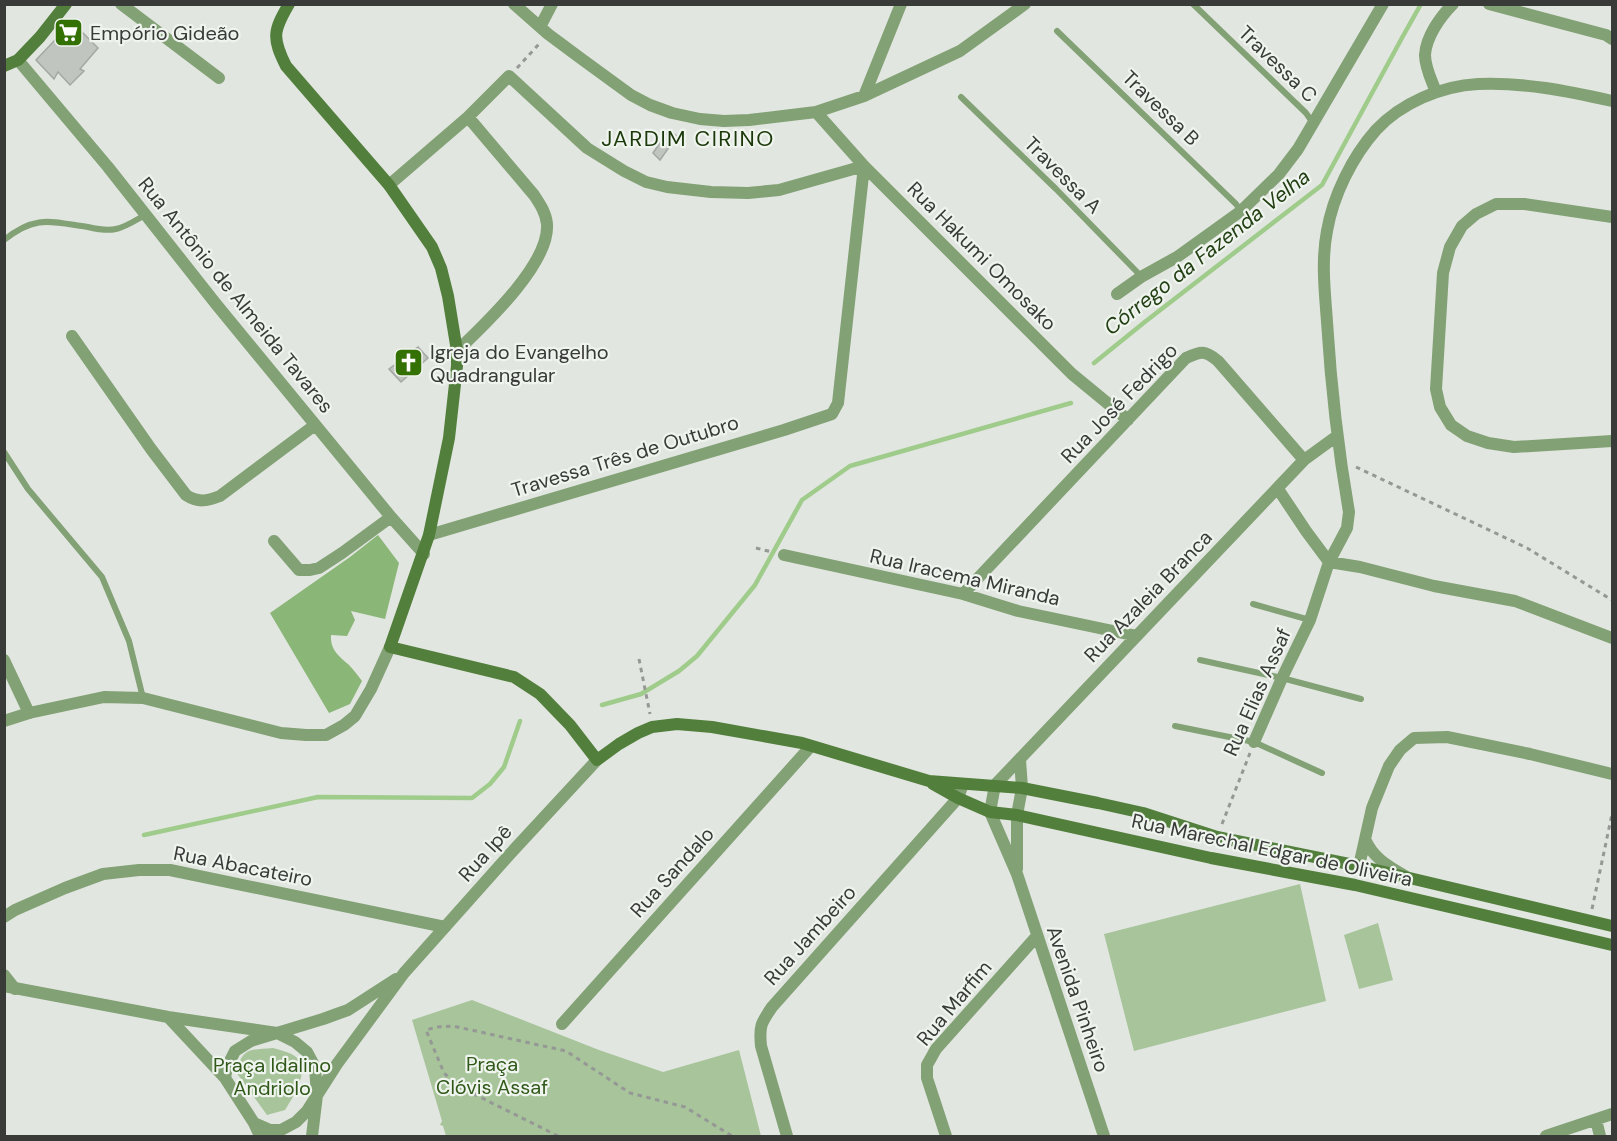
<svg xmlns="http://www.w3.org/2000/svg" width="1617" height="1141" font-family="'DM Sans',sans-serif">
  <rect width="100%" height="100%" fill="#e2e6e0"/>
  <path fill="#a7c49b" d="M1300,884L1326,1001L1134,1051L1104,934Z
    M1378,923L1393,980L1359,989L1344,935Z
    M472,1000L599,1050L663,1072L739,1050L761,1136H446L443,1126L440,1125L442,1121L412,1020Z
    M273,1048C280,1050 290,1052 296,1057C311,1070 293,1097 285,1110L267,1115L236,1072C243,1047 250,1050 273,1048Z"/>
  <path fill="#8ab677" d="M378,535L399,563L385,619L351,611L355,620L347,636L331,635C330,650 339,656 349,665C354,670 358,676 362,681L350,704L329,713L270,613L350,557Z"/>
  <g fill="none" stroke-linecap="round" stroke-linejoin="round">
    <path stroke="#9fcb8b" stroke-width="4.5" d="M1094,363L1146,321L1322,185L1403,36L1421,4
      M602,705L641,694L679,671L697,656L755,585L802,500L850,466L1071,403
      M144,835L318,797L472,798L490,784L504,767L520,721"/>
  </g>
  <path fill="#c1c5bf" stroke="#a4a8a3" stroke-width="1.5" d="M72,22L98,48L80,69L84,71L70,85L58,72L54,79L36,60Z
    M669,130L677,136L660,160L653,153Z
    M418,347L428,358L401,382L389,369Z"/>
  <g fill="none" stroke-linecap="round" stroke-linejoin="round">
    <path stroke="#959894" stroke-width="3" stroke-dasharray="4.5 4.5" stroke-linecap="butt" d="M517,68L539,44
      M1356,467L1527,548L1612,600
      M756,548L772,552
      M639,659L650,714
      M1222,824L1250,753
      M1592,909L1612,814
      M558,1136L458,1086L444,1073L426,1030L437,1027L453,1026L566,1051L630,1093L685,1107L732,1136"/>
    <path stroke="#82a175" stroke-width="6" d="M1193,4L1306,113L1313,123
      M1057,31L1236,204L1241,211
      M961,97L1056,189L1138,273L1141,277
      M4,240C36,214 52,222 88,227C97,229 106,231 116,229C126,227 136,220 145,215
      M4,452L28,489L102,577L129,641L143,698
      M1253,604L1310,620
      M1200,660L1282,678L1361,699
      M1175,726L1254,742L1322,773"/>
    <path stroke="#82a175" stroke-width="12" d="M121,4L219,78
      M514,4L548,34L583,60L631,95L650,105L672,113L700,119L724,121L749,120L816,112L864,96L960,51L1025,4
      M1489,4L1606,35L1612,39
      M540,27L552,4
      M18,60L108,167L216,304L391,517L424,554
      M1436,92C1432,81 1425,68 1425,55C1426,37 1440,17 1453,4
      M864,96L901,4
      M816,112L864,166L1072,374L1128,420
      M389,185L468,117L509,76L587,148L624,171L646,182L667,187L711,192L748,193L779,190L864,166L838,403L832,414L784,430L429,535
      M1612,217L1524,204H1496L1476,214L1462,226L1450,247L1443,273L1436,389L1440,407L1451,425L1467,436L1488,443L1514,447L1612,441
      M1117,294L1141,277L1177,257L1241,211L1279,174L1298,149L1383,4
      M72,336L151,449L186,495C198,503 207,501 220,496L315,425
      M457,351C484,325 550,264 547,224C546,213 540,204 534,195L468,117
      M1278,489L1306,531L1329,562L1360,567L1434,586L1515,601L1612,638
      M274,541L299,570H310L319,568L342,553L391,517
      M784,555L963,594L1018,611L1137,636
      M963,594L1186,358C1201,351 1205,350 1218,361L1304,460
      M4,660L29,713
      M1254,742L1282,678L1310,620L1329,562L1347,528L1349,512C1338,449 1331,386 1327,322C1325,293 1321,261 1327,231C1333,196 1352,157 1376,130C1401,103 1441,86 1478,84C1523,82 1568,91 1612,101
      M1365,839C1373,858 1388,866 1405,876
      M1359,866L1372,808L1389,766L1400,750L1414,738L1447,737L1530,754L1612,774
      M1017,869V815L1022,788L1020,760
      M4,917L15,910L65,888L103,874L139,870H170L445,927
      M4,975L15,989
      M562,1024L811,746
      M1596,1120L1600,1136
      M787,1136L761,1046C759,1026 761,1023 772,1007L958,798L963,784
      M946,1136L927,1078V1065L936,1049L1036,937
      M1104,1136L1017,874L990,812L995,785L1304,460L1337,436
      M1546,1136L1612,1114"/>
    <path stroke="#82a175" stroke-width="12" d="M4,721L29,713L104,697L143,698L281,733L306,735H326L344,725L355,716L371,689L390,647
      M4,986L168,1017L277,1033L295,1042L307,1052L315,1067L317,1095L312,1136
      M168,1017L225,1078L254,1123L260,1136
      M225,1078L227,1067L235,1051L251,1041L323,1019L348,1010L396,979
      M254,1123L270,1130H281L296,1122L307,1111L337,1064L404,973L510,854L597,760"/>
    <path stroke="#527f3c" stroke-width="12" d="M289,4C273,31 272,38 286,66L389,185L432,247L441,268L448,296L457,351V366L449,438L429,535L390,647L514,677L540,694L570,725L597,760L619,744L638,733L652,727L677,724L712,727L802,743L929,781L1022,788L1098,803L1143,813L1217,837L1359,866L1612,926
      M4,66L18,60L40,37L66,4
      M933,784L958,798L990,812L1017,815L1211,858L1355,885L1612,945"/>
  </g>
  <defs>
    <symbol id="supermarket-square" viewBox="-11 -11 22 22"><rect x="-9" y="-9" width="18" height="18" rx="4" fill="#347104" stroke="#eff4ee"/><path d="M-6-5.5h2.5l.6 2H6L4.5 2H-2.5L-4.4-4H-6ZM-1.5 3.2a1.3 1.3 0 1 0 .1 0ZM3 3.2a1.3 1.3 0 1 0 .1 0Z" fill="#fff"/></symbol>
    <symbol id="church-square" viewBox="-11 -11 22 22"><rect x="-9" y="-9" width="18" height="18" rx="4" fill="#347104" stroke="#eff4ee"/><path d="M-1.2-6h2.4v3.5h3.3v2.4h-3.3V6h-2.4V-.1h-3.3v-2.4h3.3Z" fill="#fff"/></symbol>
  </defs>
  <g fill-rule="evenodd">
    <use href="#supermarket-square" x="52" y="16" width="33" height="33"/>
    <use href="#church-square" x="392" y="346" width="33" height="33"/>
  </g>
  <g text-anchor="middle" stroke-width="4.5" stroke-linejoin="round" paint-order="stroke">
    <g font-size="20" fill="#393b39" stroke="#eff4ee" text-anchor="start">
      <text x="90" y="40">Empório Gideão</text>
      <text x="430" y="359">Igreja do Evangelho<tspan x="430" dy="23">Quadrangular</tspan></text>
    </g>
    <g font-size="20" fill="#393b39" stroke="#eff4ee">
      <text transform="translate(1278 64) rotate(44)" y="7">Travessa C</text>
      <text transform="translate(1161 108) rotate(44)" y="7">Travessa B</text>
      <text transform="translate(1063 175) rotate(45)" y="7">Travessa A</text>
      <text transform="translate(982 256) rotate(45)" y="7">Rua Hakumi Omosako</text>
      <text transform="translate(236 295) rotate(51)" y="7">Rua Antônio de Almeida Tavares</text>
      <text transform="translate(1119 403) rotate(-46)" y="7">Rua José Fedrigo</text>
      <text transform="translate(625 456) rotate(-17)" y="7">Travessa Três de Outubro</text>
      <text transform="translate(965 577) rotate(13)" y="7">Rua Iracema Miranda</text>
      <text transform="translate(1148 596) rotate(-46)" y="7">Rua Azaleia Branca</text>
      <text transform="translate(1257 692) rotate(-66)" y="7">Rua Elias Assaf</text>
      <text transform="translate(1272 850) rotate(12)" y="7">Rua Marechal Edgar de Oliveira</text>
      <text transform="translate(485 853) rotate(-48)" y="7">Rua Ipê</text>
      <text transform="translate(243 866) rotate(11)" y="7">Rua Abacateiro</text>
      <text transform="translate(672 872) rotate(-48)" y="7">Rua Sandalo</text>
      <text transform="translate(810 935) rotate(-48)" y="7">Rua Jambeiro</text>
      <text transform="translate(1078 999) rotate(71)" y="7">Avenida Pinheiro</text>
      <text transform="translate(954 1003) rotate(-50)" y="7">Rua Marfim</text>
    </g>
    <g font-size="20" fill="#305919" stroke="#eff4ee">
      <text x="492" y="1071">Praça<tspan x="492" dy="23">Clóvis Assaf</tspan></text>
      <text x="272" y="1072">Praça Idalino<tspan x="272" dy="23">Andriolo</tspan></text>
    </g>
    <g font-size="21" font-style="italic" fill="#223f13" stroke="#eff4ee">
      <text transform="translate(1207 252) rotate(-38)" y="7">Córrego da Fazenda Velha</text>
    </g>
    <g font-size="22" letter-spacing="1.5" fill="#1b390a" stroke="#eff4ee">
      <text x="688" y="146">JARDIM CIRINO</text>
    </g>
  </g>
  <rect width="1617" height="1141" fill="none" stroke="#393b39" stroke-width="12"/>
</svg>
